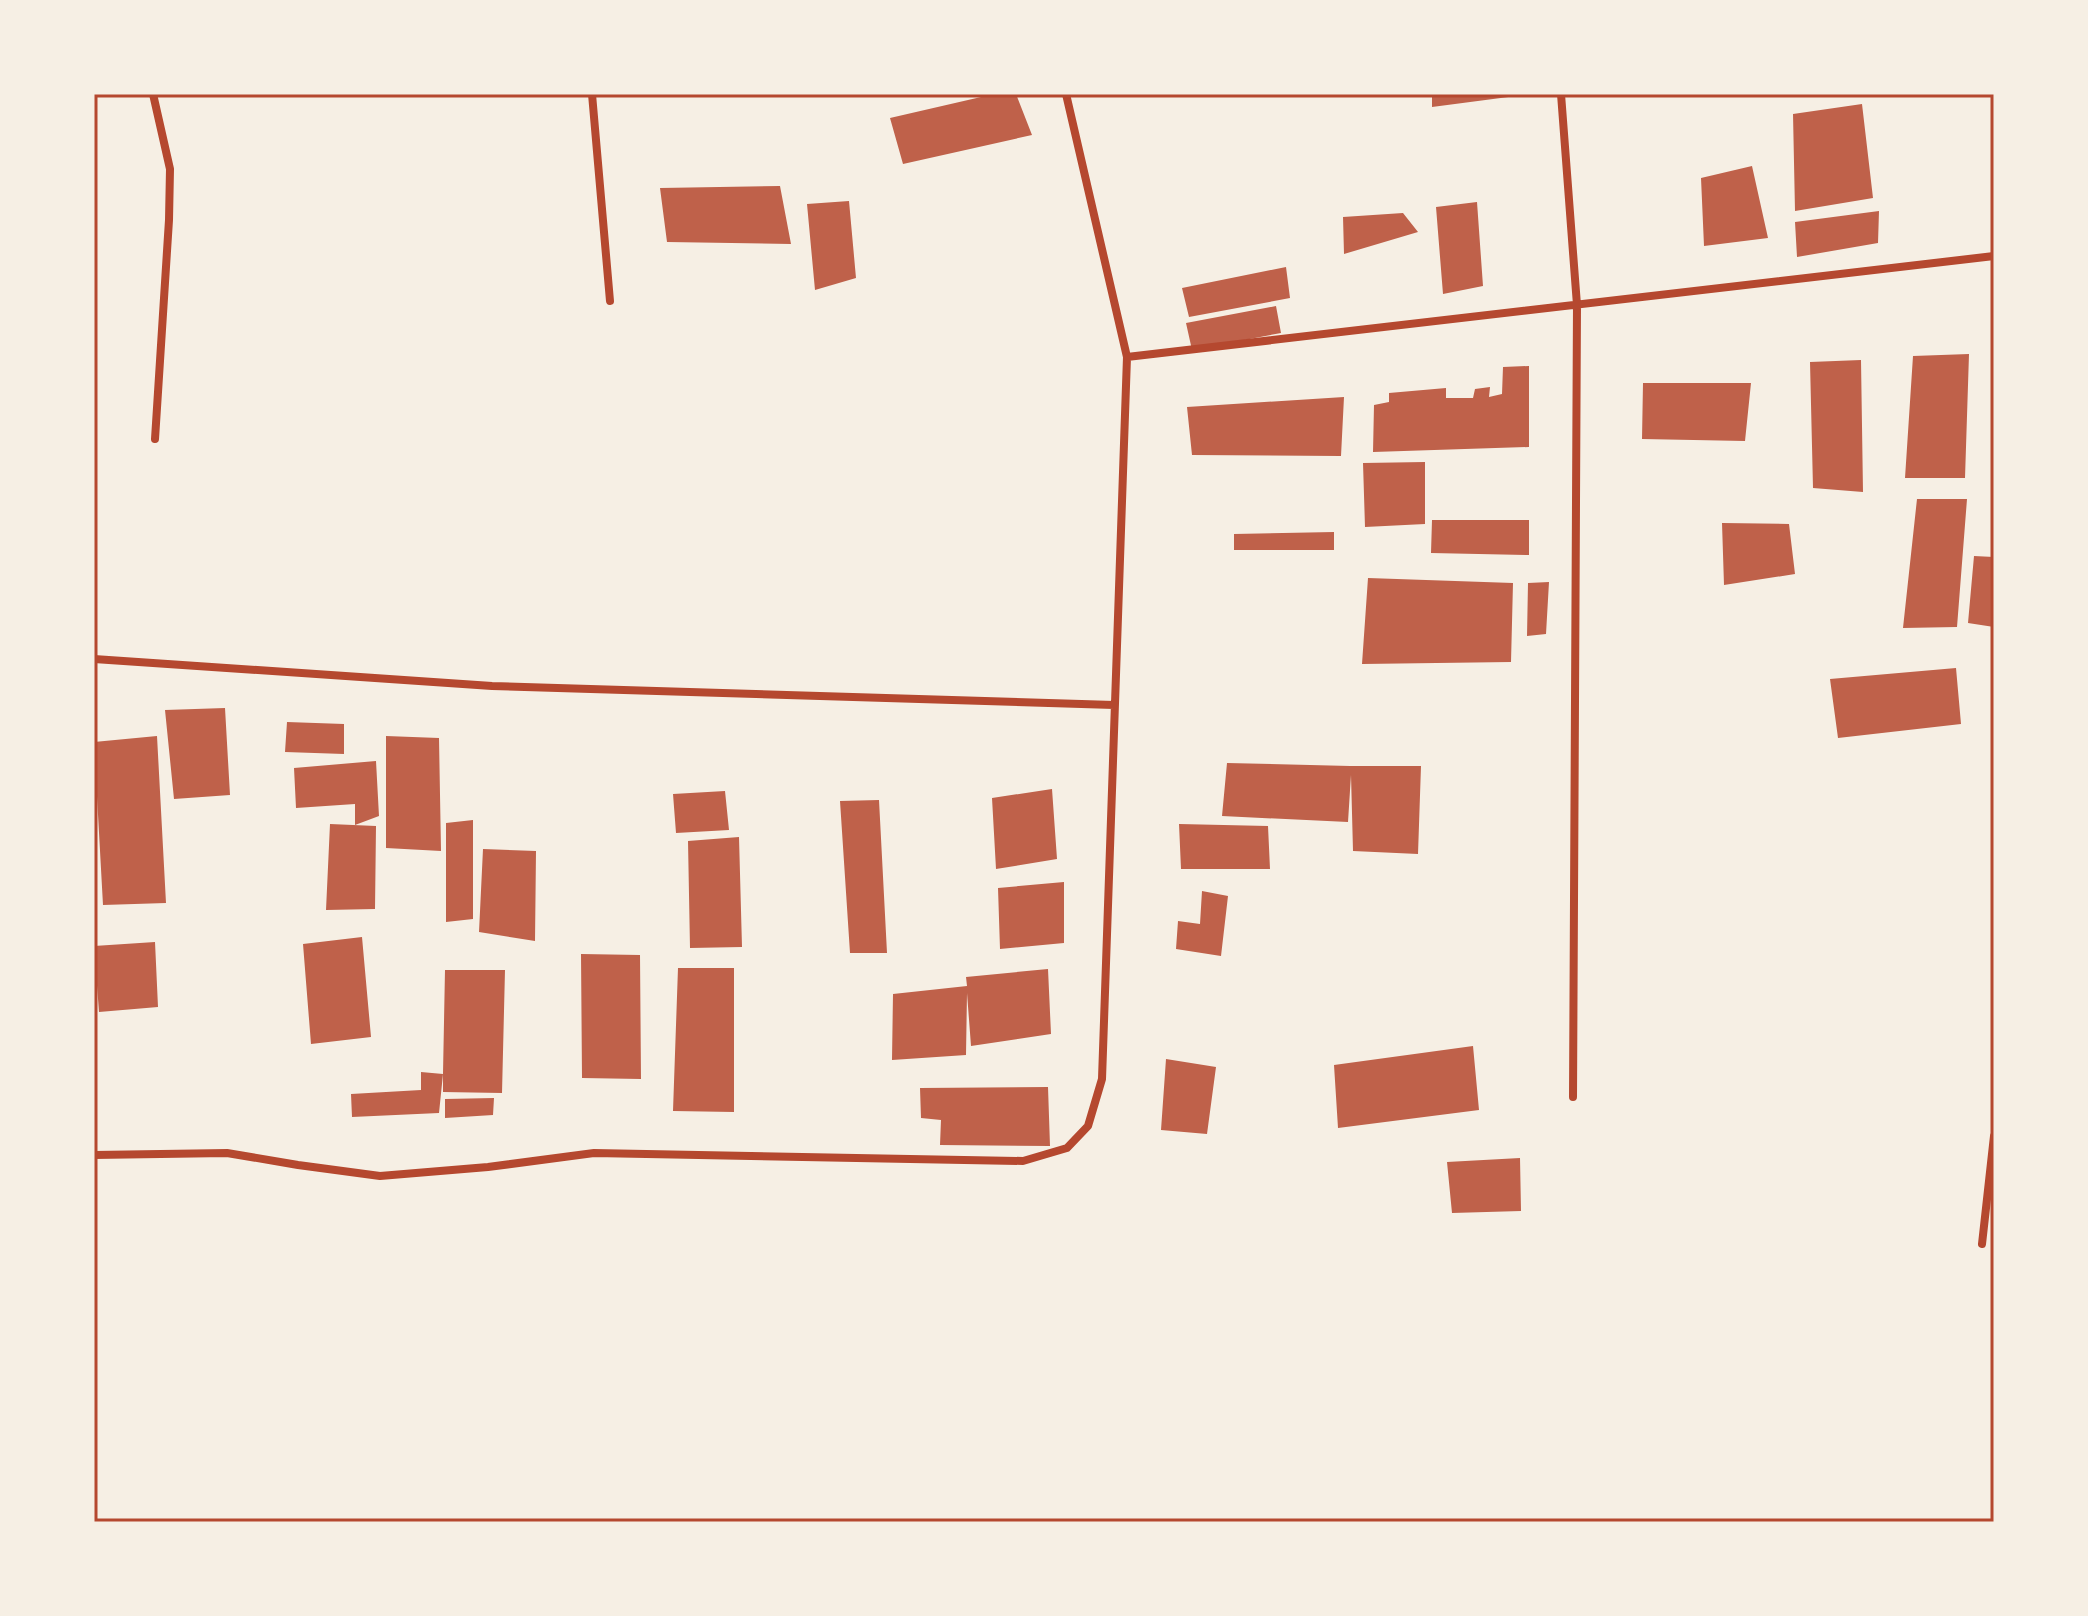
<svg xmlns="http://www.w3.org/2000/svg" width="2088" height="1616" font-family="Overpass,sans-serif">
  <rect width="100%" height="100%" fill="#f6efe4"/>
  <path fill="#bf614a" d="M994,94H1016L1032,135L903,164L890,118Z
    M1432,94H1516V96L1432,107Z
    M1862,104L1873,198L1795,211L1793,114Z
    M1752,166L1768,238L1704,246L1701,178Z
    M780,186L791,244L667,242L660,188Z
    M849,201L856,278L815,290L807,204Z
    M1477,202L1483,286L1443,294L1436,207Z
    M1879,211L1878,243L1797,257L1795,222Z
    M1403,213L1418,232L1344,254L1343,217Z
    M1286,267L1290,298L1189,317L1182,288Z
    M1276,306L1281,333L1192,350L1186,323Z
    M1969,354L1965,478H1905L1913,356Z
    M1861,360L1863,492L1813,488L1810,362Z
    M1529,366V447L1373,452L1374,405L1389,402V393L1446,388V398H1473L1475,389L1490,387L1489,397L1502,394L1503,367Z
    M1643,383H1751L1745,441L1642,439Z
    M1344,397L1341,456L1192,455L1187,407Z
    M1425,462V524L1365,527L1363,463Z
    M1917,499H1967L1957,627L1903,628Z
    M1432,520H1529V555L1431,553Z
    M1722,523L1789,524L1795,574L1724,585Z
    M1334,532V550H1234V534Z
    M1974,556L1994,557V627L1968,623Z
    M1368,578L1513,583L1511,662L1362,664Z
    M1549,582L1546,634L1527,636L1528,583Z
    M1956,668L1961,724L1838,738L1830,679Z
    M225,708L230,795L174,799L165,710Z
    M287,722L344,724V754L285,752Z
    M157,736L166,903L103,905L94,742Z
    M386,736L439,738L441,851L386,848Z
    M376,761L379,816L355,825V804L296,808L294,768Z
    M1227,763L1350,766H1421L1418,854L1353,851L1351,775L1348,822L1222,816Z
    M1052,789L1057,859L996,869L992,798Z
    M725,791L729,830L676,833L673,794Z
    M879,800L887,953H850L840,801Z
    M473,820V919L446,922V823Z
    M330,824L376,826L375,909L326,910Z
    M1179,824L1268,826L1270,869H1181Z
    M739,837L742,947L690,948L688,841Z
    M483,849L536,851L535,941L479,932Z
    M1064,882V943L1000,949L998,888Z
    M1202,891L1228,896L1221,956L1176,949L1178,921L1200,924Z
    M362,937L371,1037L311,1044L303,944Z
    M155,942L158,1007L99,1012L94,946Z
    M581,954L640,955L641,1079L582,1078Z
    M678,968H734V1112L673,1111Z
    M1048,969L1051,1034L971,1046L967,993L966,1055L892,1060L893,994L967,986L966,977Z
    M445,970H505L502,1093L443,1092V1074L439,1113L352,1117L351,1094L421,1090V1072L443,1074Z
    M1473,1046L1479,1110L1338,1128L1334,1065Z
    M1166,1059L1216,1067L1207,1134L1161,1130Z
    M1048,1087L1050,1146L940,1145L941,1120L921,1118L920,1088Z
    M494,1098L493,1115L445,1118V1099Z
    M1520,1158L1521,1211L1452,1213L1447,1162Z"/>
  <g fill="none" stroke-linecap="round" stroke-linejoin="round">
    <path stroke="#b5482f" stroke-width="8" d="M153,94L170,169L169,220L155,439
      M592,94L610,301
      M1561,94L1577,305L1573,1097
      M1127,357L1994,256
      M94,659L492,686L1114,705
      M94,1155L227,1153L298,1165L380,1176L488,1167L594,1153L1023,1161L1067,1148L1088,1126L1102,1079L1127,357L1066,94
      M1982,1244L1994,1136"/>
  </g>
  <rect width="2088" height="1616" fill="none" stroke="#f6efe4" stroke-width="192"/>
  <rect x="96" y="96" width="1896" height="1424" fill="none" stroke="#b5482f" stroke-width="3"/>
</svg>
